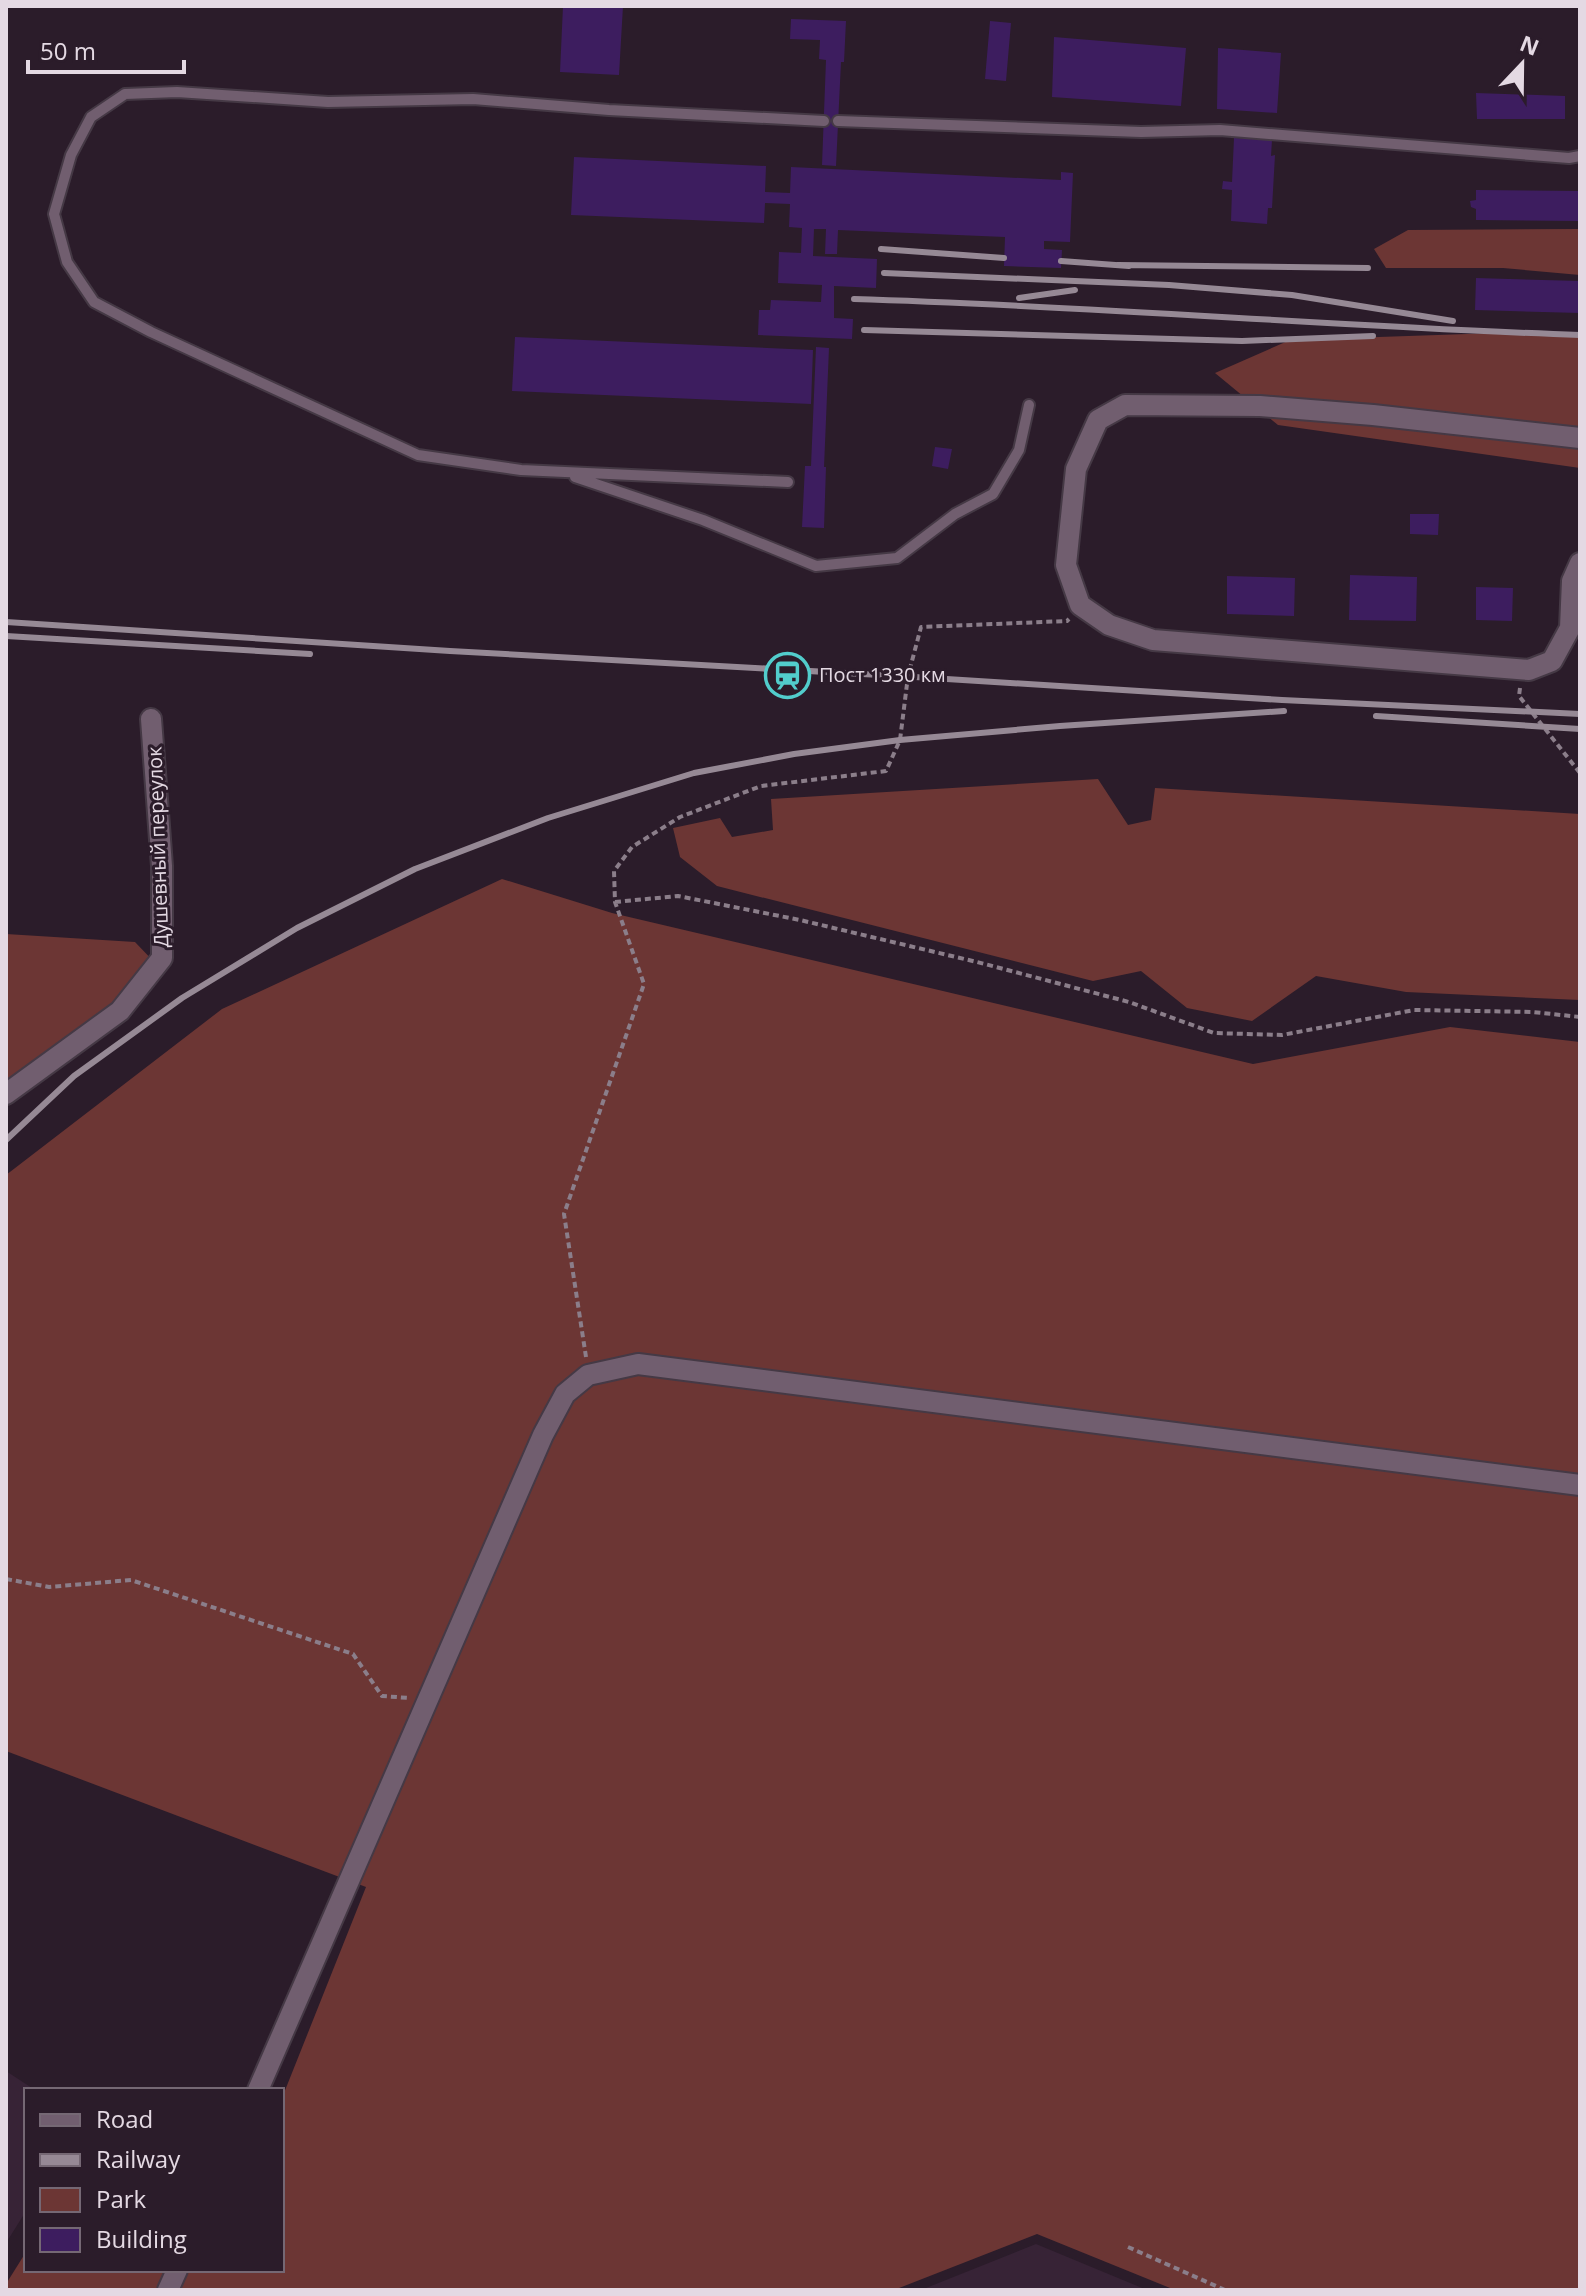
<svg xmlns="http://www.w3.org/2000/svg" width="1586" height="2296" font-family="'Open Sans',sans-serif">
  <rect width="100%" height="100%" fill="#2b1c2a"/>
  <path fill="#372336" d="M6,2071L35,2090H26V2211L6,2243Z
    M1036,2244L1147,2290H921Z"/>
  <path fill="#6c3634" d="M1580,229V275L1503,268H1386L1374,249L1408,230Z
    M1528,332H1580V468L1278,425L1215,373L1290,340Z
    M1098,779L1128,825L1151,820L1155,788L1580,814V1000L1406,992L1316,976L1252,1021L1187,1008L1141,971L1093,981L717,886L680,857L673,828L720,818L732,837L773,830L771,799Z
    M502,879L612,913L1253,1064L1450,1027L1580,1042V2290H1175L1037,2234L894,2290H6V2284L26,2252V2270H282V2098L366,1887L6,1751V1175L222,1009Z
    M6,934L135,942L158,966L6,1091Z"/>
  <path fill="#3d1d5f" d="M563,6H623L619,75L560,72Z
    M791,19L846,21L844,62H841L836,166L822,165L826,60L819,59L820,40L790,39Z
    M990,21L1011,23L1006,81L985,79Z
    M1054,37L1186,48L1181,106L1052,97Z
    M1218,48L1281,53L1277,113L1217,109Z
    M1476,93L1565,96V119H1477Z
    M1234,138L1272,140L1271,156L1275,155L1272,208H1268L1267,224L1231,221L1232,190L1222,189L1223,181L1232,182Z
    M574,157L766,166L765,192L790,193L791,167L1061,180V172L1073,173L1070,242L1044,241V249L1062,250L1061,268L1004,266L1005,237L838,230L837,254H825L826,229H814L813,256L877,259L876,288L834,286V318L853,319L852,339L758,335L759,310H770L771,300L821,302L822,285L778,283L779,252L801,253L802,228L789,227L790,204L765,203L764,223L571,215Z
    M1476,190L1580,191V221L1476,220V209L1471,207L1470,201L1476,200Z
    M1476,278L1580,281V313L1475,310Z
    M515,337L813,350L811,404L512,391Z
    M816,347L829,348L824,467H826L824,528L802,527L805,466H811Z
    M935,447L952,449L948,469L932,466Z
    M1410,514H1439L1438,535L1410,534Z
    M1350,575L1417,577L1416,621L1349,620Z
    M1227,576L1295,578L1294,616L1227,614Z
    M1476,587L1513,588L1512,621L1476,620Z"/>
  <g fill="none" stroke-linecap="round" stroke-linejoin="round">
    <defs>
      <path id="service" d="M838,121L1141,132L1220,130L1569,158L1580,156
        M575,477L703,520L816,566L897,558L955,514L993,494L1019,450L1029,405
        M788,482L521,470L418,455L151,332L94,302L67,262L54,214L71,155L91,117L125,94L177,92L328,102L473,99L609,110L824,121"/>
      <path id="minor" d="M1580,438L1373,415L1260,406L1125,405L1098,420L1076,469L1066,565L1080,605L1109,625L1153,640L1529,670L1552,661L1570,628L1572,581L1580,563
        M6,1094L120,1011L162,958V866L151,719
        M258,2090L543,1435L565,1394L588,1375L638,1364L1580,1485
        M168,2290L177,2270"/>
    </defs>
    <use href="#service" stroke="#453945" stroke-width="14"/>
    <use href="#minor" stroke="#453945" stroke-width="24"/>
    <path stroke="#8b7e8a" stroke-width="4" stroke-dasharray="6 4" stroke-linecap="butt" d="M1520,688L1519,696L1580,773
      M615,902L678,896L800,920L977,962L1129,1002L1214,1033L1282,1035L1414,1010L1533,1012L1580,1017
      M586,1357L564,1214L644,984L615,902L614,871L632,847L680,817L761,786L886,771L900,740L908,676L921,627L1067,621L1069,619
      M6,1579L49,1587L131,1580L353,1654L382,1696L409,1698
      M1128,2247L1225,2290"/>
    <use href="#service" stroke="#715e6f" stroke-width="10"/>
    <use href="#minor" stroke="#715e6f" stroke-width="20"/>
    <path stroke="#968995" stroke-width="6" d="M881,249L1004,258
      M1061,261L1129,266
      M1118,265L1368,268
      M884,273L1169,285L1292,295L1453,321
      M1019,298L1075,290
      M854,299C1096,306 1338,327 1580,335
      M864,330L1242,341L1373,336
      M6,622L450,651L899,676L1282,700L1580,714
      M6,636L310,654
      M1376,716L1580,729
      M6,1140L74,1076L182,998L297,928L415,869L548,818L694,773L794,754L900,740L1060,726L1284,711"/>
  </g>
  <defs>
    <symbol id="station-ring" viewBox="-11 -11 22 22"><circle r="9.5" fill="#2b1c2a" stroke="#52cdcc" stroke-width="1.5"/><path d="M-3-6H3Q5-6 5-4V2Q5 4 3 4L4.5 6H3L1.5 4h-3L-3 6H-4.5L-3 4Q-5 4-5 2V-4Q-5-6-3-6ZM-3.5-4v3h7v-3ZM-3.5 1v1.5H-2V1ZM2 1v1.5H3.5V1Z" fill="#52cdcc"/></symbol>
  </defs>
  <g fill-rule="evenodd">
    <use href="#station-ring" x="762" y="650" width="51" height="51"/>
  </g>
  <g text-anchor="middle" stroke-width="6" stroke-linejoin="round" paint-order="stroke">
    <g font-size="20" fill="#e4d9e3" stroke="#2b1c2a" text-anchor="start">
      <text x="819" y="682">Пост 1330 км</text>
    </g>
    <g font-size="20" fill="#e4d9e3" stroke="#2b1c2a">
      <text transform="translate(158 847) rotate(-92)" y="7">Душевный переулок</text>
    </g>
  </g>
  <rect width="1586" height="2296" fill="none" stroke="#e4d9e3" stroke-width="16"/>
  <rect x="24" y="2088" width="260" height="184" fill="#2b1c2a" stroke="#756874" stroke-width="2"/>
  <rect x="40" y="2114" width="40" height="12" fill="#715e6f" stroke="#756874" stroke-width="2"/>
  <text x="96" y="2128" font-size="24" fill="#e4d9e3">Road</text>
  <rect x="40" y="2154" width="40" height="12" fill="#968995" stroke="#756874" stroke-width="2"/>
  <text x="96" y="2168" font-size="24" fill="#e4d9e3">Railway</text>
  <rect x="40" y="2188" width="40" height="24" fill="#6c3634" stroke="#756874" stroke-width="2"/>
  <text x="96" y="2208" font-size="24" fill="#e4d9e3">Park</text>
  <rect x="40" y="2228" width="40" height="24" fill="#3d1d5f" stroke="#756874" stroke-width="2"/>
  <text x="96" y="2248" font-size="24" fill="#e4d9e3">Building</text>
  <g transform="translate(1522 64) rotate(22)" stroke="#2b1c2a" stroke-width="6" paint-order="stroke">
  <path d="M0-6L14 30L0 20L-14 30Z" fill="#e4d9e3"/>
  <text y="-12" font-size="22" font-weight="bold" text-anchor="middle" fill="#e4d9e3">N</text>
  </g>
  <path d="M28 60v12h156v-12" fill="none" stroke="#e4d9e3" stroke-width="4"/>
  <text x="40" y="60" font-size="24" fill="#e4d9e3" stroke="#2b1c2a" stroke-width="6" paint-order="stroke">50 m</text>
</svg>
